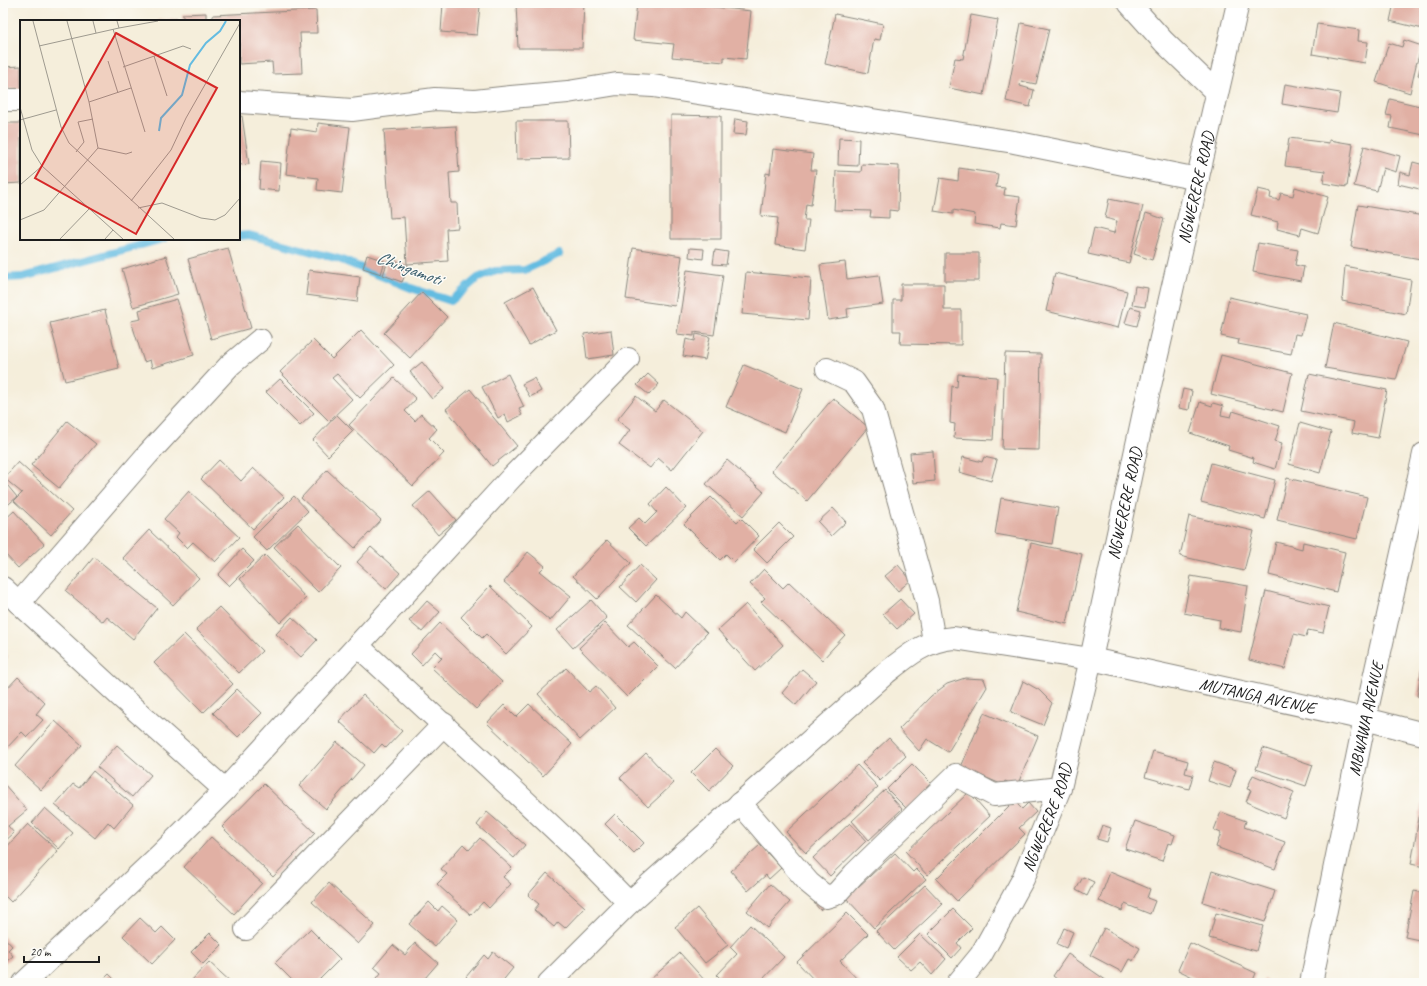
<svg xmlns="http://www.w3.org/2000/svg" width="1427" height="986" font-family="Caveat,sans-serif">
  <rect width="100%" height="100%" fill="#fdfcf7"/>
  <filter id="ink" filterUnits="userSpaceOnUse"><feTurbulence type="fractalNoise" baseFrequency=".025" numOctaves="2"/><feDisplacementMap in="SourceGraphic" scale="8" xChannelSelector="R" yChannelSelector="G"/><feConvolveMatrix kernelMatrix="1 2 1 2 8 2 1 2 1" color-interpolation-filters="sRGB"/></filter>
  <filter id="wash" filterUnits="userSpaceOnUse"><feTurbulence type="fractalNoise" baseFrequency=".012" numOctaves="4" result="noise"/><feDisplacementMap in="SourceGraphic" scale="16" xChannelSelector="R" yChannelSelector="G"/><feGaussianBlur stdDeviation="0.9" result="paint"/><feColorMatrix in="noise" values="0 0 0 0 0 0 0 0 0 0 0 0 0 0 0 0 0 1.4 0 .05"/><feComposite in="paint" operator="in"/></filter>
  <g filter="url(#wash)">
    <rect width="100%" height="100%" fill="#f5eedb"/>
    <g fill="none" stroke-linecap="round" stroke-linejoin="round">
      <path stroke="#64bce1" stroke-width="8" d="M239,236L249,235L339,259L411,288L451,301L478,278L495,271L525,270L559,254
        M3,278L23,277L163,239"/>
    </g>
    <g id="blocks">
      <path fill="#e1b0a4" d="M443,3L480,6L477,35L441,32Z
        M516,3H584L582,48H518Z
        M637,3H678L751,11L746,59L724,57V62L672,57L674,44L633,40Z
        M1394,3H1424L1423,29L1390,21Z
        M316,10L317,33H300L302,73L273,74L272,62L239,64V21H213V15Z
        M206,13V21H183V14Z
        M835,14L883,24L880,40L874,39L868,73L825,64Z
        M971,15L998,20L984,95L949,88L955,58L963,59Z
        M178,19V21H158V20Z
        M1021,23L1049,29L1036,84L1021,81L1020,86L1034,90L1030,107L1006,101Z
        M1317,24L1359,30L1358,41L1368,42L1365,63L1312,54Z
        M1404,40L1422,46L1416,65L1410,93L1376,82L1389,43L1402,47Z
        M1424,56V77L1418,75Z
        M21,66V89H4L3,67Z
        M1285,84L1340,93L1337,113L1282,104Z
        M1390,99L1424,107V135L1390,128L1392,116L1386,115Z
        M671,115L721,116V239H671Z
        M242,116L249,164L239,165V117Z
        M735,119L748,121L746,135L733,134Z
        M516,121H568L569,158L517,159Z
        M3,123H21V183L3,184Z
        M318,123L350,127L342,193L317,190L318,178L286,174L291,128L317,132Z
        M456,126L459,172L449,173L451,203H457L458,228L446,229L448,261L407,264L404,217L390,218L384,130Z
        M839,138L859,139L858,166L838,165Z
        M1289,138L1329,143V140L1353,144L1347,187L1323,183L1325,171L1285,166Z
        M1364,146L1400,156L1396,172L1383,168L1377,191L1354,186Z
        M773,149L813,154L811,170H816L811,205L806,204L804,220H809L805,249L775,245L778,218L761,216L766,173L770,174Z
        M261,161L281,163L279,191L259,189Z
        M1413,162L1424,165V190L1398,184L1400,172L1410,175Z
        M862,164L899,166L898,211L889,210V218L870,217L871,211L834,210L836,171L861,172Z
        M959,168L998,174L996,187L1005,188L1004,195L1020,197L1016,225L1001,223L1000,228L974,224L975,214L953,210V214L934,211L940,178L958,181Z
        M1295,187L1328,197L1318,233L1302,228L1300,235L1277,229L1278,222L1251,215L1258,189L1271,192L1270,198L1279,200L1281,193L1293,196Z
        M1109,199L1143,206L1129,263L1088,254L1094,228L1114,233L1117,221L1105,218Z
        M1358,205L1424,216V241L1421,259L1351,247Z
        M1146,213L1164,219L1152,260L1134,254Z
        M1258,243L1298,250L1295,265L1304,267L1301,281L1253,272Z
        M228,248L251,328L211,339L188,259Z
        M633,248L682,256L675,306L626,299Z
        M690,248L704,249L703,259L689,257Z
        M715,250L728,252L726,265L713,264Z
        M945,253H979V281H945Z
        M367,255L385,261L381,274L363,268Z
        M166,256L178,294L133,307L122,269Z
        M389,258L409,266L402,282L383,275Z
        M845,262L847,279L879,275L883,304L847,309L848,317L828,320L820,265Z
        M1345,266L1411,280L1406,314L1342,301Z
        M309,270L360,277L357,302L306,295Z
        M687,270L723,275L714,335L694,332V336L677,334Z
        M746,272L811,278L808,320L742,314Z
        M1055,273L1127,291L1118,328L1046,311Z
        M901,284H944V310H961V345L900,344L901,331H893V300H901Z
        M1135,286L1148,288L1145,307L1132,305Z
        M533,287L556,330L529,345L505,302Z
        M422,292L447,317L410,358L384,333Z
        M1229,297L1306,314L1301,335L1295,334L1291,354L1238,344L1239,340L1221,336Z
        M177,299L194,355L152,368L150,360L144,362L131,321L141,319L139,310Z
        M1130,307L1141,310L1137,326L1125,323Z
        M105,310L119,368L65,381L50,323Z
        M1334,323L1407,342L1396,380L1325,368Z
        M361,330L394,365L360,398L337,374L332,378L352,399L329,421L280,372L313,340L332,359Z
        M611,330L614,355L587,359L584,334Z
        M696,334L710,337L705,360L683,356L686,339L695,341Z
        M1005,353L1041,354L1039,450L1002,449Z
        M1221,355L1292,373L1283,412L1211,394Z
        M422,362L444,389L432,399L410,372Z
        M744,365L803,389L785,432L726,407Z
        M508,374L524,407L519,409L522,415L508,422L505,414L498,418L482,387Z
        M648,374L659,384L649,395L637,385Z
        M958,374L997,377L993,440L954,438L955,424L950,423L952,386L957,387Z
        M1309,374L1387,390L1378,438L1352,433L1354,422L1301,411Z
        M394,378L416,399L405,411L415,421L421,414L437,429L429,438L444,453L413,486L349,425Z
        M534,378L541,391L530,397L522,384Z
        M280,379L314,413L300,426L266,392Z
        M470,389L517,446L492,466L446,409Z
        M1183,389L1192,391L1189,410L1179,408Z
        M636,396L655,411L664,400L703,431L672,470L658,458L650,468L619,445L630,430L617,420Z
        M833,398L868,427L807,501L772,471Z
        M1200,402L1212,406L1213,403L1223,406L1221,415L1231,417L1233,411L1280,426L1275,441L1282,443L1275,469L1253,462L1254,458L1228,450L1229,446L1190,433Z
        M337,415L353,431L328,456L313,440Z
        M67,421L96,444L59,488L31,465Z
        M1300,423L1331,432L1320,473L1289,464Z
        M933,451L935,481L913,483L910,453Z
        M963,457L982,462L984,457L997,460L991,481L959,472Z
        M219,460L241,481L253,468L284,497L253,529L201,479Z
        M727,460L764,492L743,516L706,484Z
        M18,462L72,511L51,535L14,501L22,493L4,478Z
        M1211,463L1275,480L1265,519L1201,502Z
        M327,470L381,520L355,548L301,498Z
        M1287,478L1367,497L1357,539L1277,520Z
        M3,480L17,497L3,509Z
        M666,487L686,508L646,546L628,528L639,518L645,524L657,512L650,504Z
        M189,491L239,537L215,562L193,542L187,548L176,537L179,533L164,519Z
        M430,491L456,520L438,535L413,506Z
        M294,496L308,511L267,551L253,537Z
        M711,497L737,522L741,518L759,536L734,562L726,554L720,560L684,524Z
        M1001,498L1058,508L1052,544L995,534Z
        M833,508L846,522L831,536L818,522Z
        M14,511L44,544L18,568L3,552V521Z
        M1189,516L1254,531L1244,571L1180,556Z
        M779,523L793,537L767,563L753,549Z
        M298,524L341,568L318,592L274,547Z
        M149,530L199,578L173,605L123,558Z
        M607,540L631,563L597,599L573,576Z
        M1276,542L1302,549L1303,542L1345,552L1336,592L1269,575Z
        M1031,543L1082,554L1067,624L1016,612Z
        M371,547L400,573L386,589L357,562Z
        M242,549L254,561L229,586L218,575Z
        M528,552L545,566L540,571L571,596L550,621L504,582Z
        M265,555L306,598L280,623L240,579Z
        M94,557L157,608L133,639L107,617L103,622L66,591Z
        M640,565L656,580L636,602L620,587Z
        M898,565L911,580L898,591L885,576Z
        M764,569L783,588L789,582L845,635L822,660L761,602L765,598L750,584Z
        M1191,576L1248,586L1241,632L1219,628L1220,620L1184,613Z
        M490,586L532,627L506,654L486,634L482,638L461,617Z
        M1266,591L1329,607L1323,633L1308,630L1306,637L1294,634L1285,669L1249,660Z
        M656,595L681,618L685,612L707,633L675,668L628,625Z
        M900,599L914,614L897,629L883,614Z
        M591,600L607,618L573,648L557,630Z
        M427,601L440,612L422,632L409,621Z
        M746,604L783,645L755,671L718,630Z
        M219,607L262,651L239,673L196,629Z
        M292,617L317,640L301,657L276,634Z
        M440,623L502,682L476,709L432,668L442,658L435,651L422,665L411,654Z
        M605,623L628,647L634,642L658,666L627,697L579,648Z
        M184,634L233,684L203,713L154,663Z
        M3,652L8,656L3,662Z
        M1423,660H1424V698L1417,696Z
        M566,668L589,692L596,686L615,708L580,740L538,694Z
        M802,669L816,681L796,705L782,693Z
        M18,677L45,703L36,714L43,720L27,737L22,732L3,752V693Z
        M965,678L984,679L987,687L948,752L927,739L919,751L899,729L931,696L947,684Z
        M1023,681L1039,690L1052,703L1043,725L1011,712Z
        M237,689L262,713L238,737L213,713Z
        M363,695L402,731L386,748L382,744L374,753L339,721Z
        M529,704L572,744L543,776L487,723L504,705L516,717Z
        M984,713L1038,736L1017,786L1005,781L1003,785L961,767Z
        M55,721L82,745L41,790L15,766Z
        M889,738L906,756L880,781L862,763Z
        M337,742L364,765L326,809L299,786Z
        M117,745L151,775L132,797L97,767Z
        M1263,748L1313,765L1306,786L1256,769Z
        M715,749L733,766L709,791L691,773Z
        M1153,751L1188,761L1185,773L1193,775L1189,789L1145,777Z
        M646,753L674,783L648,807L620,778Z
        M1214,762L1236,770L1230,788L1208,781Z
        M912,764L933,785L908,810L887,789Z
        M857,765L878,787L806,853L786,832Z
        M93,771L133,805L114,828L108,822L95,838L55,805L73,784L79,788Z
        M1253,775L1294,792L1284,818L1246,802L1251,790L1247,789Z
        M3,783L27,810L8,826L14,833L3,843Z
        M264,784L315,833L273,877L222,827Z
        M885,790L902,809L869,840L852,821Z
        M969,792L990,816L927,875L906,852Z
        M1014,801L1022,809L1028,803L1036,812L1019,828L1025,834L957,901L936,879Z
        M1422,801H1424V867L1411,864Z
        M45,808L73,833L59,849L32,823Z
        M487,812L525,845L514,858L477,825Z
        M1221,812L1246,821L1244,827L1285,842L1275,869L1216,847L1221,833L1214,830Z
        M615,814L644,843L634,853L605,824Z
        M1135,821L1175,835L1172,844L1168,843L1162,861L1125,849Z
        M850,823L866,841L830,876L813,858Z
        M28,824L58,851L11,902L3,894V851Z
        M1102,825L1111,828L1107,842L1097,839Z
        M211,837L262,883L234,914L184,867Z
        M480,838L512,868L503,877L511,884L489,908L483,902L471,915L437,884L447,874L441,869L463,844L469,850Z
        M760,845L781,868L769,879L766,875L748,891L731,871Z
        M895,853L913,872L916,869L926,879L874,928L846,898Z
        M1212,871L1275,891L1265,922L1203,902Z
        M1110,872L1150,889L1147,898L1155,901L1150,914L1125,904L1122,911L1099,901Z
        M547,873L585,907L565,928L558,922L554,927L534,910L539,904L528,895Z
        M1083,877L1094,882L1087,896L1076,890Z
        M329,883L375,925L358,944L312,902Z
        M770,884L790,902L767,928L747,911Z
        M925,885L943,904L894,950L876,931Z
        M1414,891L1424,893V941L1405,937Z
        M819,899L825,906L820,910L814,903Z
        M429,902L438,911L442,906L458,920L435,947L409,924Z
        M697,908L728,945L705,963L675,927Z
        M953,909L972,928L957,943L961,948L952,958L928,934Z
        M847,913L868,934L840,961L861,983H817L797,962Z
        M1216,913L1263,926L1256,951L1209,938Z
        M140,918L156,933L162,927L175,940L152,964L123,936Z
        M750,925L784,957L759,983H725L717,975L737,954L730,947Z
        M1064,928L1073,932L1066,948L1057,944Z
        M1104,928L1140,948L1133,961L1129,959L1122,972L1090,955Z
        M310,929L340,959L316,983H295L275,963Z
        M210,933L222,945L203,964L191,952Z
        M920,934L946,959L932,975L920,962L911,970L897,957Z
        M3,936L12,946L8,950L13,956L3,964Z
        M415,943L438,963L425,978L432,983H369L371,980L374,982L381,973L374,967L393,945L405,955Z
        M1190,943L1256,973L1252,983H1205L1178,970Z
        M493,952L513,968L501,983H473L466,977L484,955L488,959Z
        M680,953L707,983H654L651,979Z
        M1068,954L1110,983H1062L1053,976Z
        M209,962L232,983H189Z
        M109,974L118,983H100Z
        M1264,979L1272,983H1263Z"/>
    </g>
  </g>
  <g filter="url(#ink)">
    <use href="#blocks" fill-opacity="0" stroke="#88857c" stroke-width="1"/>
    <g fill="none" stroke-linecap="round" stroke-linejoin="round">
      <defs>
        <g id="minor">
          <path d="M1129,3L1164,42L1217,93"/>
          <path d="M3,100H21"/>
          <path d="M239,102L352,110L435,99L475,101L511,97L568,92L617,84L653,86L1014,142L1198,179"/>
          <path d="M827,369L854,382L873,409L927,601L934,641"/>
          <path d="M3,588L121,697L225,790"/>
          <path d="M19,603L148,454L230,365L260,340"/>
          <path d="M358,646L489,767L579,852L629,903"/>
          <path d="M740,803L809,883L826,897L836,894L854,874L956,775L994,795L1060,788"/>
          <path d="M246,929L444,724"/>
          <path d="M24,983L160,855L225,790L512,477L628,359"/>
          <path id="s1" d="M549,983L629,903L886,673C907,656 926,640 954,638L1091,659L1365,719L1424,734"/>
          <path id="s2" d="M958,983L981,955L1023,879L1060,788L1091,659L1144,412L1238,3"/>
          <path id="s3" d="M1311,983L1365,719L1424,454"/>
        </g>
      </defs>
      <use href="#minor" stroke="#88857c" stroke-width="24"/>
      <use href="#minor" stroke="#fff" stroke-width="22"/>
    </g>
  </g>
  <g text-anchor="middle" stroke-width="3" stroke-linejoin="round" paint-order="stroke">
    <g font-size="17" fill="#1c1c1c" stroke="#fdfcf7">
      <text dy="6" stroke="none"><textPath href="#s2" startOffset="837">NGWERERE ROAD</textPath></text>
      <text dy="6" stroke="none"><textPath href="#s2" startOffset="513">NGWERERE ROAD</textPath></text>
      <text dy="6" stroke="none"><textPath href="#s1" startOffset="845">MUTANGA AVENUE</textPath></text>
      <text dy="6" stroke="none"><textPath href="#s3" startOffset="270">MBWAWA AVENUE</textPath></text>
      <text dy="6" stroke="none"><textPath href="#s2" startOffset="189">NGWERERE ROAD</textPath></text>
    </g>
    <g font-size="18" font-style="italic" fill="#395c6b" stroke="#fdfcf7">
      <text transform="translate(409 268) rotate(20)" y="6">Chingamoti</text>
    </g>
  </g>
  <g transform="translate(20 20)">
    <rect width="220" height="220" fill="#f5eedb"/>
    <path fill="none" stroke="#64bce1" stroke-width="2" d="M139,111L141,98L162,75L170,45L186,23L200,11L206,1"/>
    <path fill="none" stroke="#9e9a8f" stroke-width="1" d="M13,1L41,107L49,123L154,219M73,1L76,13M99,8L138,1M93,9L125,112M19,26L99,8L97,1M134,36L147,76M88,41L98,73M103,47L163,26L171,29M69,82L111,68M0,87L12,130L22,146L103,219M0,100L36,90M78,128L106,134L112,132M56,132L64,122L58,102L73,99M0,165L22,146M111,181L151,130L166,98L220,3M118,188L142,183L181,198L195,200L205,195L220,178M0,200L24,190L78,128L69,82L47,1M40,219L70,188M85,219L93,210"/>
    <path fill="#d62828" fill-opacity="0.15" stroke="#d62828" stroke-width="2" d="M96,13L197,68L116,214L15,158Z"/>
    <rect width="220" height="220" fill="none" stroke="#1c1c1c" stroke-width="2"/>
  </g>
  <rect width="1427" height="986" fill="none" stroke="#fdfcf7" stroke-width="16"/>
  <path d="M24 956v6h75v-6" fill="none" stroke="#1c1c1c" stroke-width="2"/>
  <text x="30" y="956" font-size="12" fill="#1c1c1c" stroke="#fdfcf7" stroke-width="3" paint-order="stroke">20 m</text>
</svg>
